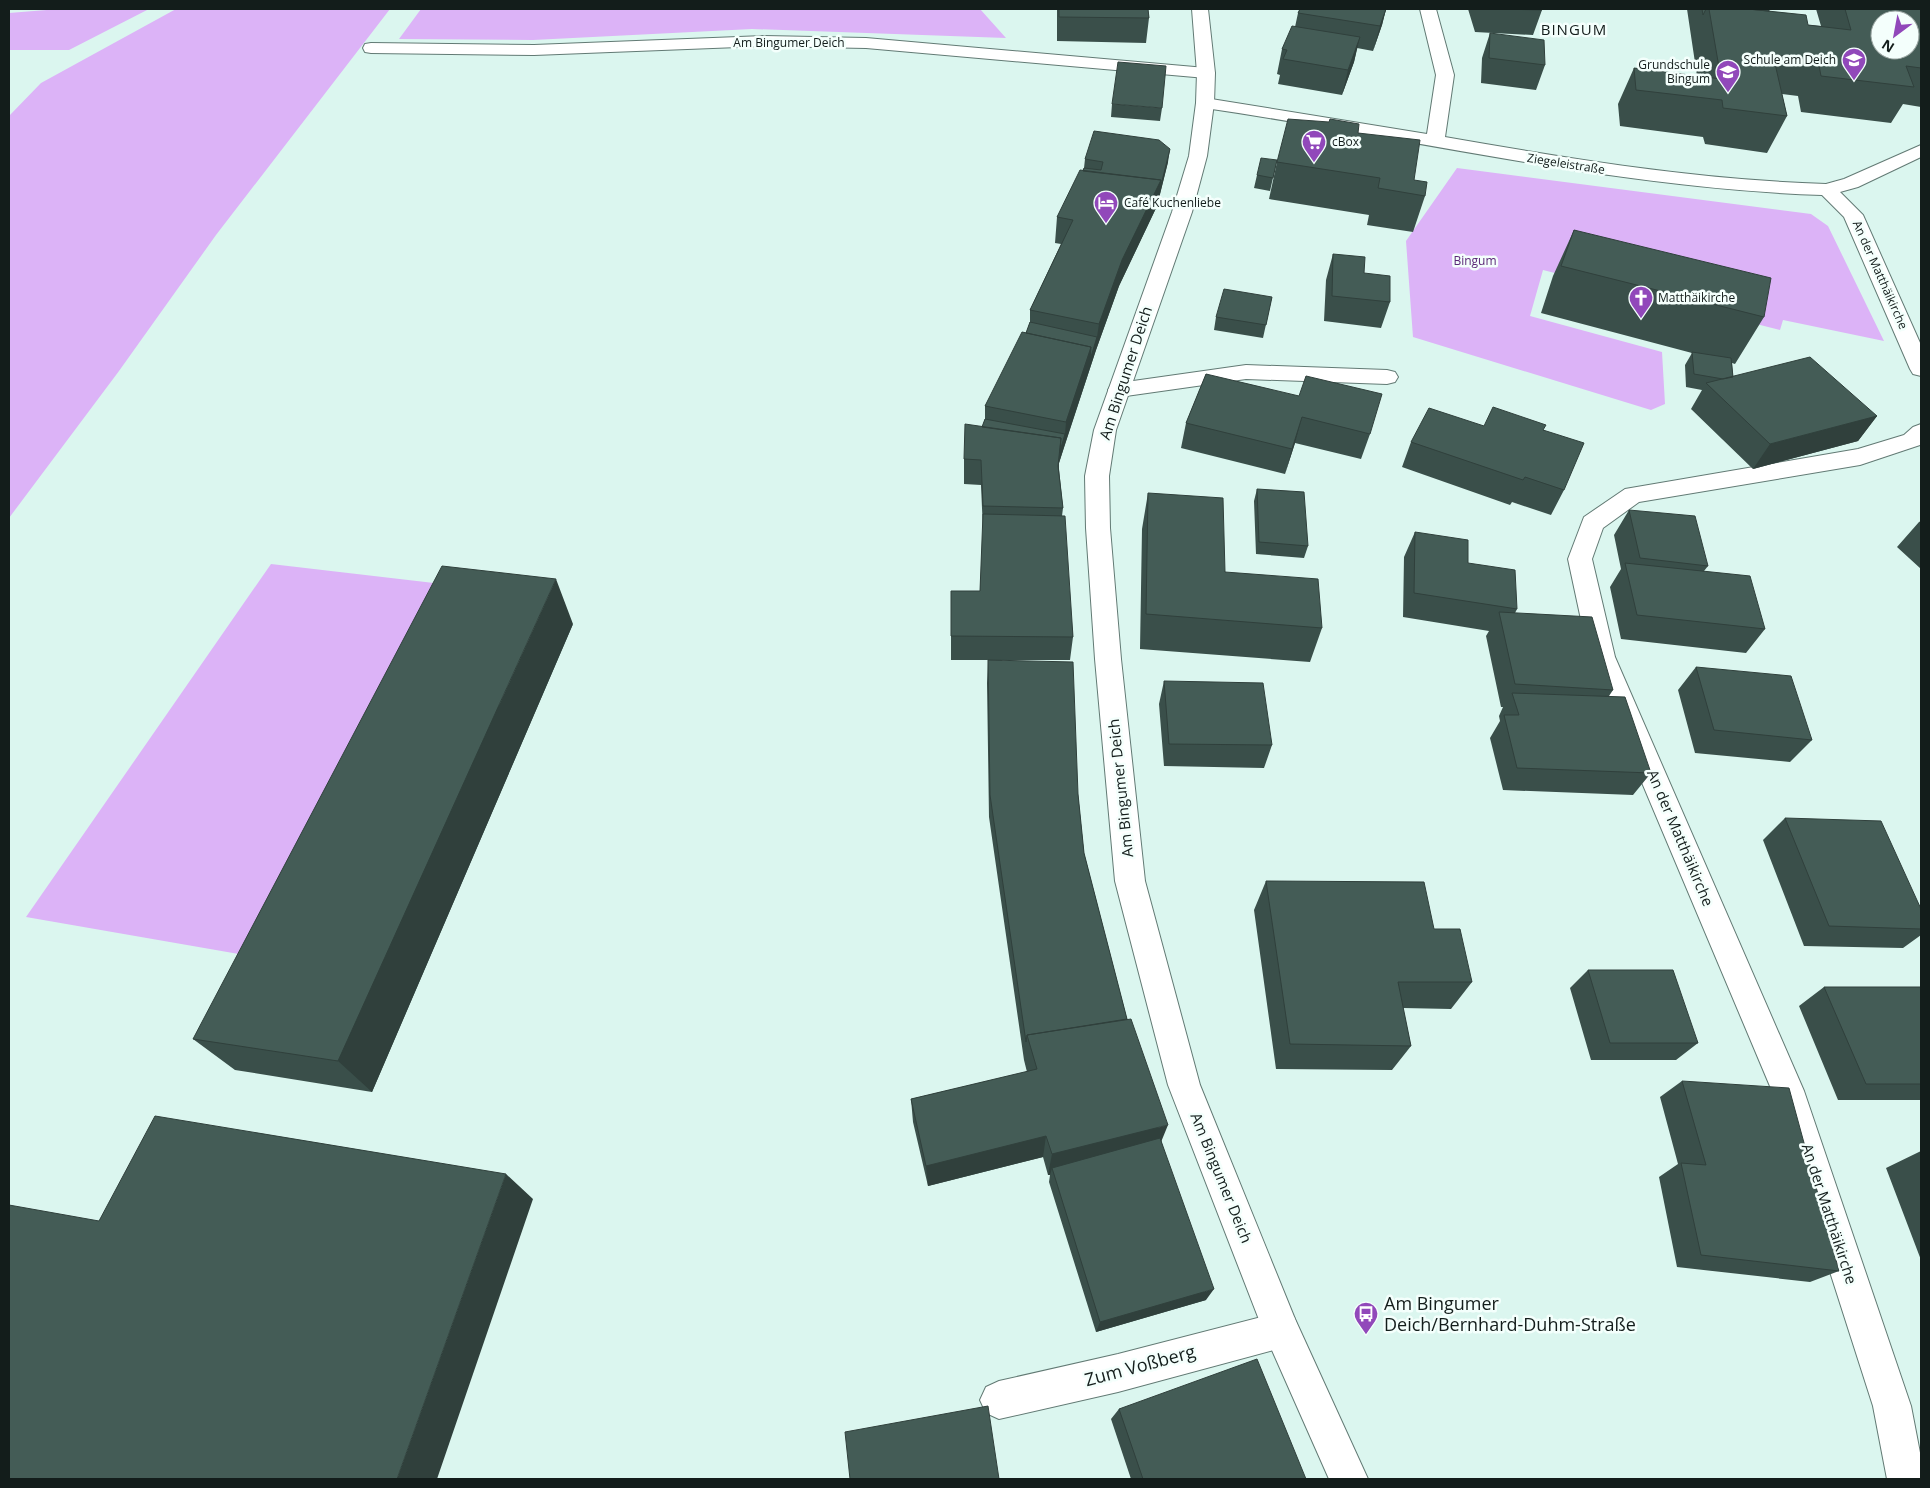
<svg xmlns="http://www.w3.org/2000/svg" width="1930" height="1488" font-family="'Open Sans',sans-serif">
  <rect width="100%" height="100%" fill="#dbf6ef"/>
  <path fill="#dcb3f7" d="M59,9H149L69,50H9V13Z
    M176,9H390L216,235L119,371L9,518V116L41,83Z
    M421,9H980L1006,38L752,29L533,40L399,39Z
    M1457,168L1811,214L1828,226L1884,341L1783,320L1780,330L1543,270L1530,316L1662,352L1665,404L1651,410L1413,337L1406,241Z
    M271,564L451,585L256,957L26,917Z"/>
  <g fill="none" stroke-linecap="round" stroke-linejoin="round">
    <defs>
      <path id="service" d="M764,36L866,38L1206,68L1212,69L1215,73L1212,77L1206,78L866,48L764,46L534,55L371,53L365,52L363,48L365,44L371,43L534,45Z
        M1246,365L1387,370L1395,372L1398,377L1395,382L1387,384L1246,379L1119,397L1111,395L1108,390L1111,385L1119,383Z"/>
      <path id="minor" d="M1420,9H1436L1454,75L1445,137C1571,159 1697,180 1826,184L1844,179L1921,145V157L1858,187L1840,192L1863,215L1921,345V376L1913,374L1910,369L1844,217L1822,195C1614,188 1411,138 1205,108L1199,107L1196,103L1199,99L1205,98L1427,134L1436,75Z
        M1921,424L1920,445L1860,465L1639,502L1603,528L1592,559L1615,657L1804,1091L1911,1406L1921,1458V1479H1887L1873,1406L1772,1091L1589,657L1568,559L1584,517L1625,489L1858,449L1904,435L1913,427Z
        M1281,1312L1294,1317L1299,1330L1294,1343L1281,1348L1118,1392L999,1419L986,1413L980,1400L986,1387L999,1381L1118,1354Z"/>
      <path id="secondary" d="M1192,9H1208L1215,73L1214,103L1207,156L1192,212L1116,430L1109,476L1110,528L1121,659L1145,881L1200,1085L1295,1319L1368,1479H1329L1263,1330L1168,1085L1115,881L1095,659L1086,528L1085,476L1094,430L1172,212L1189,156L1196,103L1197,73Z"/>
    </defs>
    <use href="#service" stroke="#627a74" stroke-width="2"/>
    <use href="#minor" stroke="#627a74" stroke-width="2"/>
    <use href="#secondary" stroke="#627a74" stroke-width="2"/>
    <use href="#service" fill="#fff" fill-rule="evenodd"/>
    <use href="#minor" fill="#fff" fill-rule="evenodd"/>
    <use href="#secondary" fill="#fff" fill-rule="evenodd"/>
  </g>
  <path fill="#3a4f4a" d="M1057,9H1148L1149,18L1146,43L1057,41Z
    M1300,9H1386L1382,25L1373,51L1357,48L1354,62L1342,95L1278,84L1280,75L1277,74L1282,49L1295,27L1298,13Z
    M1468,9H1541L1542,10L1533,35L1475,32Z
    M1687,9H1769V11L1808,25L1821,26L1816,9H1921V107L1903,104L1891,123L1801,112L1798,96L1782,94L1787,116L1767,153L1705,144L1703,137L1620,126L1618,104L1634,68L1697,76Z
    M1490,33L1545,65L1536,90L1481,83L1482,58Z
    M1112,104L1162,108L1160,121L1111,117Z
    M1358,133L1414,180L1425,196L1413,232L1367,225L1369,215L1269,199L1277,162Z
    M1085,159L1168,162L1157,206L1119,286L1096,350L1059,463V469L1063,508L1062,516L1073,637L1070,660H1002L1078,794L1084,853L1127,1019L1206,1300L1096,1332L1049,1182L1050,1175H1048L1043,1157L928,1186L913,1122L911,1099L1027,1072L1024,1060L989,817L987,683L988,660H951V636L980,591L983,531L981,485L964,484V459L982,427L985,419V406L1026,333L1030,322V310L1061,244L1055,243L1057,217L1084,168Z
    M1277,160L1270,191L1254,188L1257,175Z
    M1574,230L1764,317L1735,364L1732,363L1733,377L1877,416L1858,441L1753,469L1691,409L1702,390L1686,387L1685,365L1692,353L1541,313L1553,276Z
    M1333,254L1390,302L1381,328L1324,321L1326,280Z
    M1272,297L1263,338L1214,330L1216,317Z
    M1206,374L1370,434L1361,459L1295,443L1285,474L1181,448L1186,423Z
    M1484,426L1544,430L1564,490L1551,515L1512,502L1510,505L1402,467L1411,442Z
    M1257,489L1308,546L1304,558L1256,554L1254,501Z
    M1148,493L1225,572L1322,628L1310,662L1140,649L1142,529Z
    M1629,510L1708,566L1704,571L1765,629L1746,653L1621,639L1610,587L1621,569L1614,535Z
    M1921,521V569L1897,547L1919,522Z
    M1415,532L1517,609L1515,613L1613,690L1609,696L1651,773L1633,795L1503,790L1490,738L1500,721L1499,716L1503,707H1501L1486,636L1489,631L1403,617L1404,557Z
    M573,624L372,1092L235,1070L193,1039Z
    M1696,667L1812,740L1790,762L1695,753L1678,690Z
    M1164,681L1272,745L1264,768L1164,766L1159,704Z
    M1785,818L1921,909V935L1903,948L1804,946L1763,840Z
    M1266,881L1434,929L1472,982L1451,1009L1403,1008L1411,1046L1392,1070L1276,1069L1254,910Z
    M1588,970L1698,1043L1676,1060H1591L1570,988Z
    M1824,987H1921V1100H1838L1799,1006Z
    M1682,1081L1839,1271L1810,1282L1677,1267L1659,1177L1678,1164L1660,1097Z
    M1921,1151V1260L1886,1168Z
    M1119,1409L1306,1479H1131L1111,1419Z"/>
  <path fill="#30403c" d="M1386,9L1382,25L1373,51L1380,26Z
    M1360,37L1354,62L1342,95L1348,70Z
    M1170,149L1168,162L1157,206L1119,286L1096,350L1064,447L1066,422L1091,347L1097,337L1099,324L1122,260Z
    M1877,416L1858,441L1753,469L1770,444Z
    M1302,417L1295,443L1285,474L1292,449Z
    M1065,434L1064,447L1059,463L1056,491L1060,451Z
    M556,579L573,624L372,1092L338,1061Z
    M1168,1125L1159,1147L1052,1168L1050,1175H1048L1052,1154Z
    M1046,1136L1043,1157L928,1186L926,1166Z
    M506,1174L533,1199L437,1479H397Z
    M1214,1289L1206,1300L1096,1332L1100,1322Z"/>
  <path fill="#445c56" stroke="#30403c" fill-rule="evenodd" d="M1059,9H1148L1149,18L1059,17Z
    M1300,9H1386L1380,26L1298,13Z
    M1502,9H1541L1542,10Z
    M1702,9H1706L1703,15Z
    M1709,9H1748L1806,15L1808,25L1851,30L1845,9H1921V68L1906,66L1914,87L1821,76L1818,60L1773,55L1787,116L1723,108L1722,100L1636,90L1634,68L1721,79ZM1880,20H1910V50H1880Z
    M1748,9H1769V11Z
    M1292,26L1360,37L1348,70L1283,59L1287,50L1282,49Z
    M1490,33L1544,40L1545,65L1489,58Z
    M1118,62L1166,66L1162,108L1112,104Z
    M1288,119L1329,122L1330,119L1359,124L1358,133L1420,140L1414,180L1427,182L1425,196L1378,188L1380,178L1277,162Z
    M1094,131L1159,140L1170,149L1159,193L1161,180L1083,171L1084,168L1101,170L1103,162L1085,159Z
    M1261,158L1277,160L1273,178L1257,175Z
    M1080,170L1161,180L1122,260L1099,324L1030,310L1073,220L1057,217Z
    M1574,230L1771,278L1764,317L1561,266Z
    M1333,254L1365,257L1364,273L1390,276V302L1332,296Z
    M1224,289L1272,297L1266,325L1216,317Z
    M1030,322L1097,337L1090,360L1091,347L1026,333Z
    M1022,332L1091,347L1066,422L985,406Z
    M1692,352L1731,358L1733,377L1723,379L1694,374Z
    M1810,357L1877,416L1770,444L1706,383Z
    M1206,374L1299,396L1306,376L1382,394L1370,434L1302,417L1292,449L1186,423Z
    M1493,407L1546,425L1543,430L1584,443L1564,490L1525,477L1523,480L1411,442L1429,408L1484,426Z
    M985,419L1065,434L1060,451L1061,438L982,427Z
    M965,424L1061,438L1058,466L1063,508L983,506L981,460L964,459Z
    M1257,489L1304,492L1308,546L1259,542Z
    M1148,493L1223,498L1225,572L1318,579L1322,628L1146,614Z
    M1629,510L1695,516L1708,566L1640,558Z
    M983,514L1065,516L1073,637L951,636V591H980Z
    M1415,532L1468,540V563L1515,570L1517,609L1414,593Z
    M1625,563L1750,576L1765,629L1637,615Z
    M442,566L556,579L338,1061L193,1039Z
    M1499,612L1592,617L1613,690L1515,684Z
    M988,660L1073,662L1078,794L1084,853L1127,1019L1027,1035L1026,1042L990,795Z
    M1696,667L1791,676L1812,740L1714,730Z
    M1164,681L1263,683L1272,745L1169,744Z
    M1512,693L1625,697L1651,773L1517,768L1504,715H1519Z
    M1785,818L1881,821L1921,909V929L1829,926Z
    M1266,881L1424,882L1434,929H1460L1472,982H1398L1411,1046L1290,1044Z
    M1588,970H1673L1698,1043H1610Z
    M1824,987H1921V1084H1866Z
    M1131,1019L1168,1125L1052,1154L1046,1136L926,1166L911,1099L1037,1069L1027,1035Z
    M1682,1081L1789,1088L1839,1271L1701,1255L1681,1163L1706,1165Z
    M155,1116L506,1174L397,1479H9V1205L99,1221Z
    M1160,1138L1214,1289L1100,1322L1052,1168Z
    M1257,1359L1306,1479H1143L1119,1409Z
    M988,1406L999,1479H850L845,1432Z"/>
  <defs>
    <symbol id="school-pin" viewBox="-11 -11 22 30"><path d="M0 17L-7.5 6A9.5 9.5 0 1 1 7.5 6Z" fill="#9148ba" stroke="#f4fffc"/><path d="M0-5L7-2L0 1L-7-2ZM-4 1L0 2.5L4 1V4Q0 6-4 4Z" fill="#fff"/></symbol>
    <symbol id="supermarket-pin" viewBox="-11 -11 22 30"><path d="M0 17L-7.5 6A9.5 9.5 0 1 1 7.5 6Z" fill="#9148ba" stroke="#f4fffc"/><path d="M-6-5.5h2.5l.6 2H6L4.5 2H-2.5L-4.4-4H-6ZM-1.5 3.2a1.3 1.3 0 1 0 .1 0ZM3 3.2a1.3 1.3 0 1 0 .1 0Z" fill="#fff"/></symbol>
    <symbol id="hotel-pin" viewBox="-11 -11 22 30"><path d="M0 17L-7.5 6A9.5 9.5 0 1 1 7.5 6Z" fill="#9148ba" stroke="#f4fffc"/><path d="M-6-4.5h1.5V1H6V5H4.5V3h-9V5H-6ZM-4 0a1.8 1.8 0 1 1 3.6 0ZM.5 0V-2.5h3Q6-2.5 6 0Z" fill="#fff"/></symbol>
    <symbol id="church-pin" viewBox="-11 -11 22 30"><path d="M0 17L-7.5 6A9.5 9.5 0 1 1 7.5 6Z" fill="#9148ba" stroke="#f4fffc"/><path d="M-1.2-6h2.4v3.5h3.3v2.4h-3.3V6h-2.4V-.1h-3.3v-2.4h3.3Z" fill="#fff"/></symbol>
    <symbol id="bus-pin" viewBox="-11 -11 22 30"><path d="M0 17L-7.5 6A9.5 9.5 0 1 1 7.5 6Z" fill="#9148ba" stroke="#f4fffc"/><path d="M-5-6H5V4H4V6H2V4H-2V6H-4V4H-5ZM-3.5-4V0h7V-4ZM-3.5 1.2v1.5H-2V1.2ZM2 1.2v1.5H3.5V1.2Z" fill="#fff"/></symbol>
  </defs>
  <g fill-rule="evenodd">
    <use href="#school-pin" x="1840" y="46" width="28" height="38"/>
    <use href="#school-pin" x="1714" y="58" width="28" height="38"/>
    <use href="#supermarket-pin" x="1300" y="128" width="28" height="38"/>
    <use href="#hotel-pin" x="1092" y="189" width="28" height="38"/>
    <use href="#church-pin" x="1627" y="284" width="28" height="38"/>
    <use href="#bus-pin" x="1352" y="1300" width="28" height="38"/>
  </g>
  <g text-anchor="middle" stroke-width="5" stroke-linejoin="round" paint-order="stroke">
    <g font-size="12" fill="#131d1b" stroke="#f4fffc">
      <text x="789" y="47">Am Bingumer Deich</text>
      <text transform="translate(1566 164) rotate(9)" y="4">Ziegeleistraße</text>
      <text transform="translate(1880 275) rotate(66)" y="4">An der Matthäikirche</text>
    </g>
    <g font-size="12" fill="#131d1b" stroke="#f4fffc" text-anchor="start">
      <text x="1836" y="64" text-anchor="end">Schule am Deich</text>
      <text x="1710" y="69" text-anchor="end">Grundschule<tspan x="1710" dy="14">Bingum</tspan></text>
      <text x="1332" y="146">cBox</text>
      <text x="1124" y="207">Café Kuchenliebe</text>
      <text x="1658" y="302">Matthäikirche</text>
    </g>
    <g font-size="12" fill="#5a2776" stroke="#f4fffc">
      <text x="1475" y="265">Bingum</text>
    </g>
    <g font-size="15" letter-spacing="1" fill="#131d1b" stroke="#f4fffc">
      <text x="1574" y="35">BINGUM</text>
    </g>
    <g font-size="15" fill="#131d1b" stroke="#f4fffc">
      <text transform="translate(1126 373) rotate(-72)" y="5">Am Bingumer Deich</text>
      <text transform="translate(1121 788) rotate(-96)" y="5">Am Bingumer Deich</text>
      <text transform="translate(1680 838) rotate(67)" y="5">An der Matthäikirche</text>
      <text transform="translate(1221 1178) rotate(68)" y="5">Am Bingumer Deich</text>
      <text transform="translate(1829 1214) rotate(72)" y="5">An der Matthäikirche</text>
    </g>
    <g font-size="18" fill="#131d1b" stroke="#f4fffc" text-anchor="start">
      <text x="1384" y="1310">Am Bingumer<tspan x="1384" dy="21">Deich/Bernhard-Duhm-Straße</tspan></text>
    </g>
    <g font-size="18" fill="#131d1b" stroke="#f4fffc">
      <text transform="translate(1140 1366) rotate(-15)" y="6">Zum Voßberg</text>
    </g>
  </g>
  <rect width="1930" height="1488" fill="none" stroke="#131d1b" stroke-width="20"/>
  <g transform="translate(1895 35) rotate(212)"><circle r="24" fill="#f4fffc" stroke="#9aa5a2"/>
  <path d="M0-4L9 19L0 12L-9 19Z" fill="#9148ba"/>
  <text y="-8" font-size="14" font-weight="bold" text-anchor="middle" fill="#131d1b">N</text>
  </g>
</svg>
